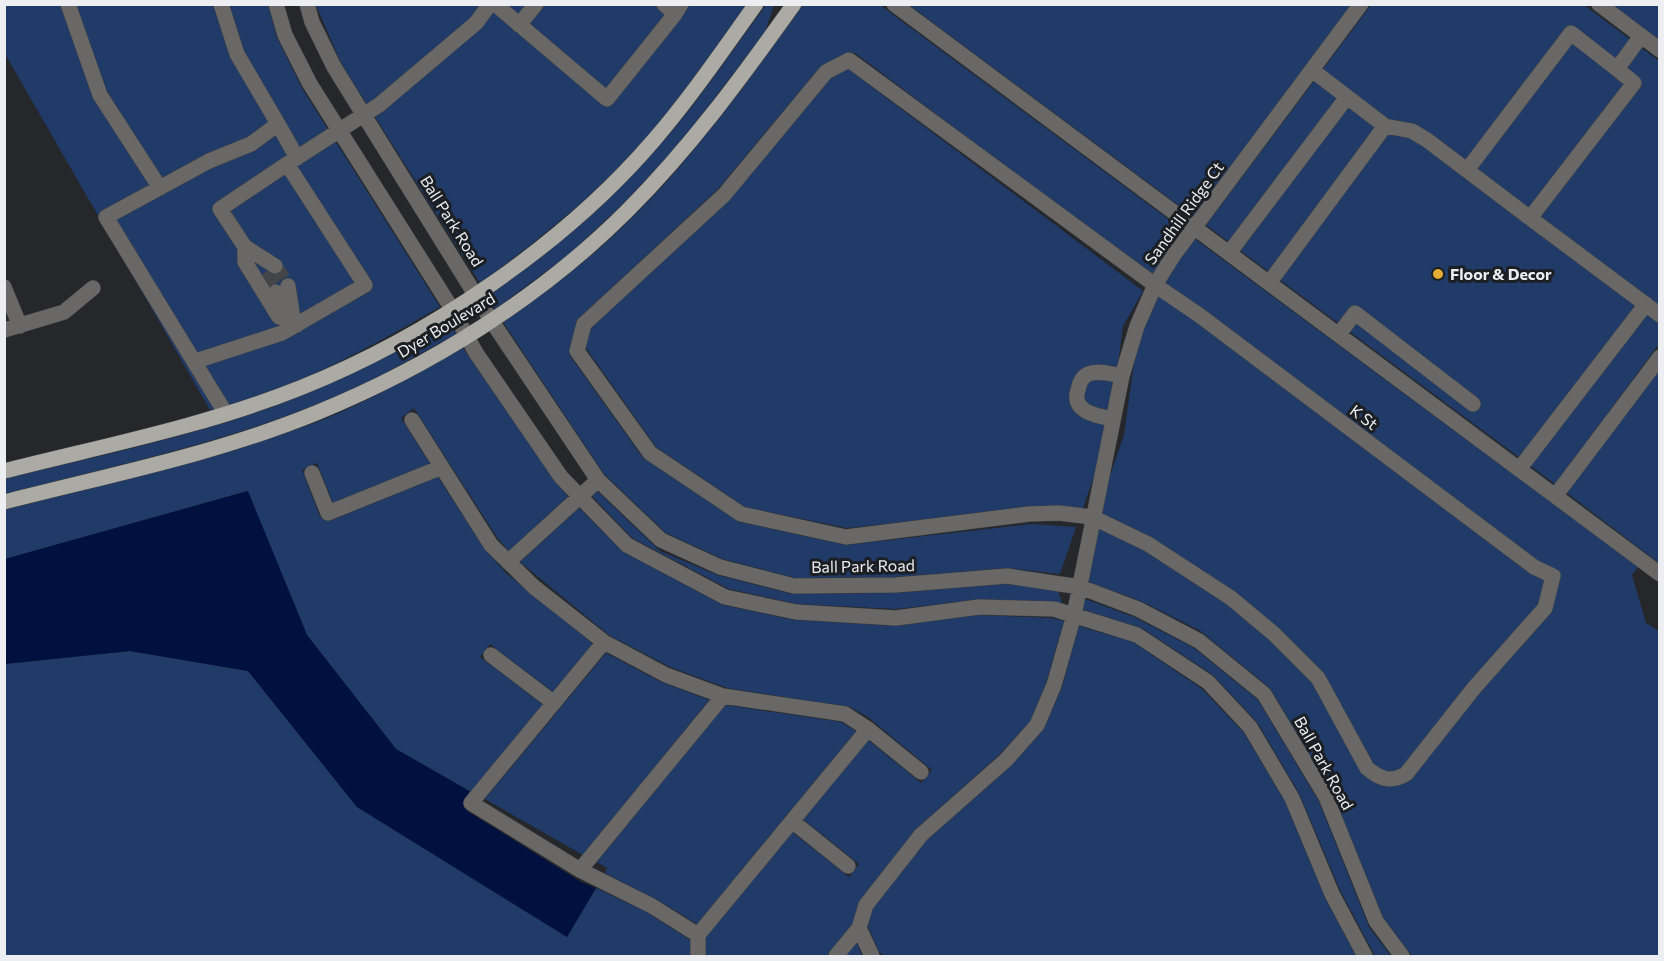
<svg xmlns="http://www.w3.org/2000/svg" width="1664" height="961" font-family="Commissioner,sans-serif">
  <rect width="100%" height="100%" fill="#25272b"/>
  <path fill="#203b68" d="M4,5H268L277,38L303,90L440,307C368,348 292,391 210,410L5,54Z
    M316,5H747C715,49 683,94 648,136C599,192 540,239 480,283L341,63Z
    M766,5H774L765,32L677,147L621,206L568,255L495,309L488,296C549,251 607,203 659,146C698,103 731,52 766,5Z
    M803,5H880L1183,230L1152,276L855,53L847,52L820,67L718,189L579,318L569,350L570,356L643,458L739,522L846,545L1031,524L1076,527L1060,574L1007,568L896,577L796,578L723,559L666,533L604,474L503,322C527,304 553,287 576,268C667,196 737,97 803,5Z
    M909,5H1352L1193,216Z
    M1371,5H1584L1659,61V344L1555,484L1206,225Z
    M1613,5H1659V39Z
    M848,69L1143,291L1123,326L1109,432L1082,511L1032,508L847,528L745,507L656,447L586,348L591,328L831,78Z
    M1195,239L1638,567L1632,575L1646,623L1659,631V956H1412L1383,917L1333,794L1270,688L1199,630L1141,601L1075,577L1124,435L1139,328L1179,260Z
    M448,320L456,334C409,360 363,387 313,406C213,445 108,467 5,494V479C104,454 207,434 303,395C353,375 401,347 448,320Z
    M463,348L555,482L568,496L509,551L498,539L414,408L401,418L430,464L333,503L317,463L302,470L320,517L330,521L438,477L485,550L506,573L593,644L553,692L490,644L480,657L543,705L471,792L396,749L307,635L247,491L5,559V510C109,483 215,460 317,422C368,402 416,374 463,348Z
    M1659,369V563L1567,493Z
    M597,491L660,551L717,575L792,594L896,593L1006,584L1058,590L1062,603L980,599L897,609L798,604L729,589L632,538L592,496Z
    M579,508L623,552L723,605L794,620L895,626L979,615L1051,618L1064,621L1046,683L1031,721L1000,754L915,830L860,900L851,927L862,956H5L4,664L130,651L248,671L357,807L567,937L596,888L648,913L693,942L792,832L849,877L859,864L803,819L868,740L921,783L932,770L868,717L850,707L727,688L670,667L609,635L520,562Z
    M1077,596L1134,617L1194,648L1258,700L1319,802L1369,927L1391,956H1375L1340,890L1299,793L1257,722L1213,675L1142,628L1081,609Z
    M1079,626L1133,642L1202,689L1244,733L1285,802L1325,898L1356,956H885L879,952L868,927L873,908L927,840L1011,766L1043,730L1062,687Z
    M606,653L661,682L709,700L583,855L485,799Z
    M725,705L841,722L856,731L697,924L656,899L605,873L607,868L597,862Z"/>
  <path fill="#00103f" d="M248,491L307,635L396,749L471,792L466,799L467,811L581,882L596,888L567,937L357,807L248,671L130,651L5,664V559Z"/>
  <g fill="none" stroke-linecap="round" stroke-linejoin="round">
    <path stroke="#434549" stroke-width="15" stroke-dasharray="15 8" stroke-linecap="butt" d="M275,266L288,286
      M264,273L276,292"/>
    <defs>
      <path id="minor" d="M68,4L100,95L160,188
        M221,4L237,54L278,124L251,144L209,161L106,217L226,414
        M276,4L285,35L310,84L452,309L476,353L561,477L627,545L725,597L796,612L896,618L979,607L1054,609L1137,635L1208,682L1250,727L1292,798L1332,894L1365,956
        M307,4L312,22L334,67L491,320L598,480L661,540L720,567L794,586L896,585L1007,576L1080,587L1138,609L1199,641L1264,694L1326,797L1376,921L1402,956
        M495,4L607,99L675,14
        M664,4L675,14L681,4
        M894,4L1660,574
        M1599,4L1660,50
        M519,25L536,4
        M1641,36L1617,69L1634,83L1530,218L1660,315
        M849,60L1155,285L1199,315L1534,567L1553,576L1545,608L1474,688L1406,774C1390,783 1380,779 1367,768L1318,678L1274,634L1231,598L1148,544L1092,517L1059,513L1029,514L846,537L741,514L650,453L577,351L584,324L724,195L826,72Z
        M1312,70L1385,126L1412,131L1427,140L1530,218
        M278,124L297,158
        M1467,170L1571,33L1617,69
        M245,247V262L279,317L293,319
        M1229,253L1347,97
        M275,266L245,247L220,209L287,164
        M1269,283L1385,126
        M288,286L293,319L297,325
        M4,287L20,326
        M276,292L290,314
        M4,330L64,312L93,288
        M1339,334L1355,313L1473,404
        M196,361L282,333L365,285L287,164L379,105L476,23L490,4
        M1113,419C1097,416 1071,412 1078,390C1079,384 1082,377 1088,374C1099,370 1112,374 1122,376
        M412,420L491,545L534,587L604,642L666,675L723,696L845,714L868,729L921,772
        M1520,468L1646,304
        M312,473L328,513L442,467
        M1556,495L1660,357
        M508,562L598,480
        M604,642L471,803L580,870L652,906L698,935L868,729
        M491,655L554,703
        M792,821L848,866
        M580,870L723,696
        M698,956V935
        M836,956L859,928
        M872,956L859,928L866,905L921,835L1006,760L1037,725L1054,685L1074,615L1122,376L1137,326L1155,285L1173,256L1361,4"/>
      <path id="major" d="M4,471C103,446 205,426 300,388C428,337 564,245 654,140C691,97 723,50 756,4
        M4,502C109,475 216,454 316,413C429,367 540,298 627,211C690,148 742,77 794,4"/>
    </defs>
    <use href="#minor" stroke="#414347" stroke-width="16"/>
    <use href="#major" stroke="#414347" stroke-width="16"/>
    <use href="#minor" stroke="#6a6866" stroke-width="15"/>
    <use href="#major" stroke="#acaaa5" stroke-width="15"/>
  </g>
  <circle fill="#e4ad35" stroke="#1b1e22" stroke-width="2" cx="1438" cy="274" r="6"/>
  <g text-anchor="middle" stroke-width="6" stroke-linejoin="round" paint-order="stroke">
    <g font-size="16" fill="#eceef1" stroke="#1b1e22">
      <text transform="translate(1184 213) rotate(-54)" y="6">Sandhill Ridge Ct</text>
      <text transform="translate(452 221) rotate(58)" y="6">Ball Park Road</text>
      <text transform="translate(446 325) rotate(-31)" y="6">Dyer Boulevard</text>
      <text transform="translate(1364 417) rotate(37)" y="6">K St</text>
      <text transform="translate(863 566) rotate(-1)" y="6">Ball Park Road</text>
      <text transform="translate(1324 763) rotate(61)" y="6">Ball Park Road</text>
    </g>
    <g font-size="16" font-weight="bold" fill="#eceef1" stroke="#1b1e22" text-anchor="start">
      <text x="1450" y="280">Floor &amp; Decor</text>
    </g>
  </g>
  <rect width="1664" height="961" fill="none" stroke="#eceef1" stroke-width="12"/>
</svg>
